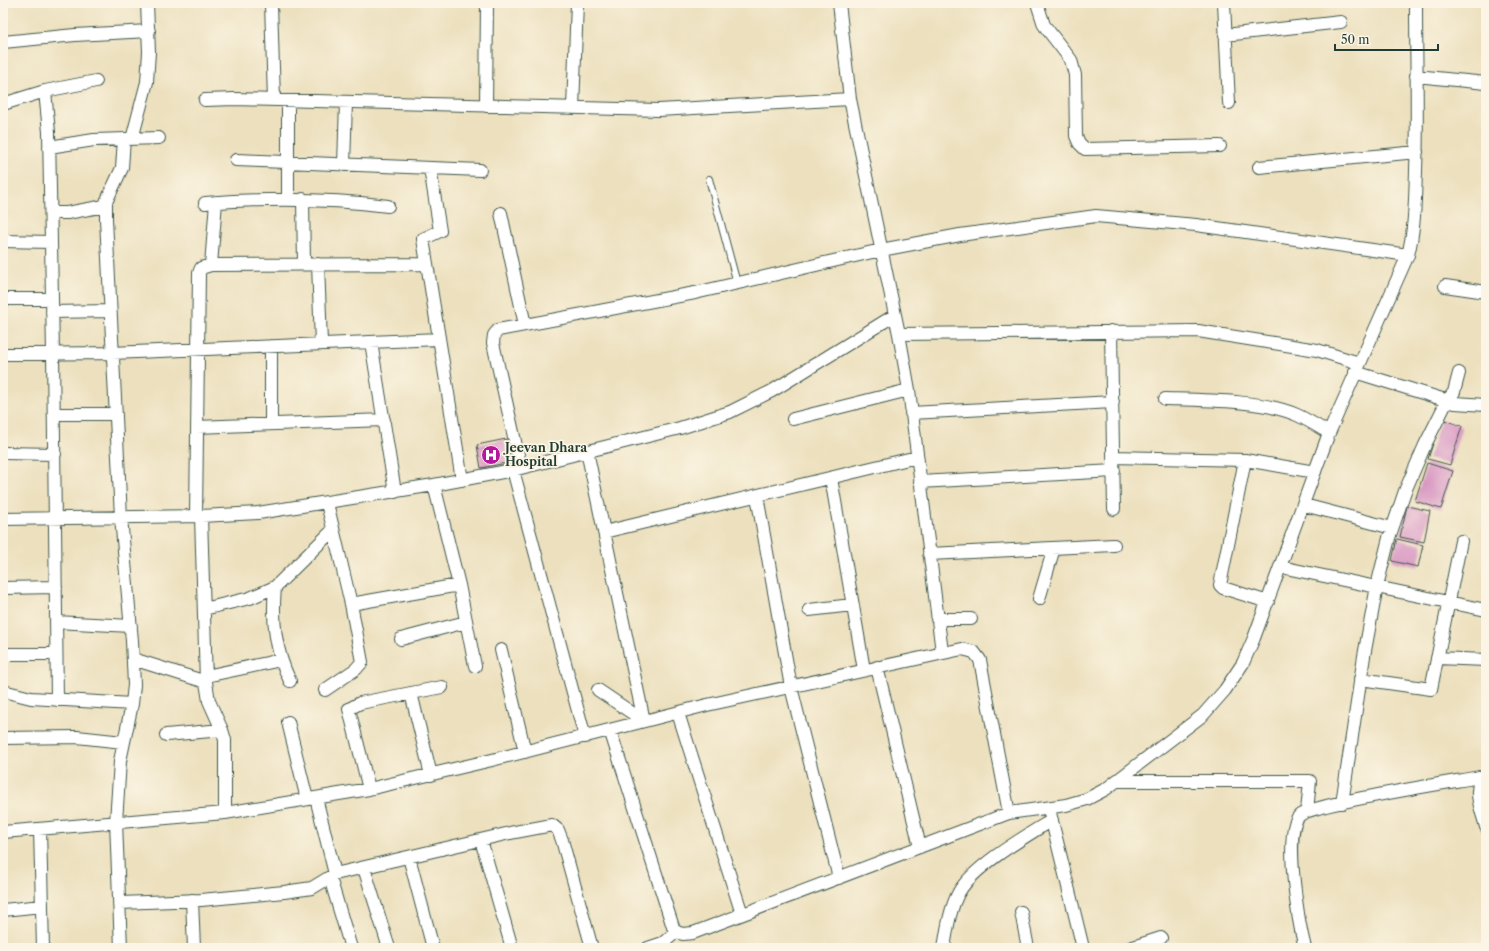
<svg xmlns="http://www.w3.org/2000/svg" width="1489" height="951" font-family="'Libre Caslon Text',serif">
  <rect width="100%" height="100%" fill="#fcf5e5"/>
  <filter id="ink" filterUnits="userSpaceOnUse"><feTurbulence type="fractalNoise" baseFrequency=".025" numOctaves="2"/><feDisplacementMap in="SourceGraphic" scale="8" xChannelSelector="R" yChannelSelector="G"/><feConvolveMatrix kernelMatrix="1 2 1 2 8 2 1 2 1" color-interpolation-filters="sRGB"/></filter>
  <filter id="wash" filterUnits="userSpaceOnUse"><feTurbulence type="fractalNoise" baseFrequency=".012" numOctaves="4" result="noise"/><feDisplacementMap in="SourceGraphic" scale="16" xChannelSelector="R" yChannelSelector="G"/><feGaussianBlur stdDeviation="0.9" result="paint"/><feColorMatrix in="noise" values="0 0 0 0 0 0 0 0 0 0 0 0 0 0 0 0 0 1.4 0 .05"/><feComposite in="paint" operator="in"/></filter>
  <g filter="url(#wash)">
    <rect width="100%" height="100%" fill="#ece0be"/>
    <g id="blocks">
      <path fill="#d897c3" d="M1441,419L1462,426L1450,465L1428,459Z
        M506,439L511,462L481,468L477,445Z
        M1427,463L1453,471L1441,509L1415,501Z
        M1407,506L1430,511L1424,542L1400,537Z
        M1397,539L1423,545L1418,567L1392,561Z"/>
    </g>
  </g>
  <g filter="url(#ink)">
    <use href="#blocks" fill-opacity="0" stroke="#3e5549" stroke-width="1"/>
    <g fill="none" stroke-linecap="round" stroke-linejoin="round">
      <defs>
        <path id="lane" d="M709,179L737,283"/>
        <path id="street" d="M271,3L274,100
          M839,3L850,99L899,334L909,390L942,652
          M1037,3L1044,25L1071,60L1075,75L1076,136L1079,143L1085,149L1220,146
          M1224,3L1229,103
          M1225,35L1341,22
          M3,42L75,35L149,31
          M1416,76L1486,83
          M45,91L49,132L53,353L57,700
          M205,100L235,99L659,110L850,99
          M288,101V198
          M3,104L45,91L96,81
          M486,106L487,3
          M573,108L577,3
          M132,139L147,82L149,52L147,3
          M49,147L94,140L159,138
          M236,160L480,170
          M344,165L346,102
          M1259,167L1417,152
          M430,168L440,231L423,239L462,480
          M303,199L304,264
          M205,203C268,198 325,198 388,206
          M51,213H67L105,206L106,202
          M501,213L525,325
          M3,241L51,242
          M318,264L321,343
          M211,265L216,202
          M1445,286L1486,292
          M3,299H52
          M52,312L110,311
          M1111,331L1114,509
          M899,334L1198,331L1317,350L1359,363
          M371,342L395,492
          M271,346V424
          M3,354L112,353L439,339
          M1355,372L1455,403L1486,405
          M1165,399C1202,400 1264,400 1297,415C1308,420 1319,427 1329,433
          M911,413L1113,402
          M54,414H116
          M793,419L909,390
          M197,427L384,420
          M587,451L644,721
          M3,453L55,454
          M1113,457L1245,460L1315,472
          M1245,460L1220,585L1223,588L1268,602
          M521,468L493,343L494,335L498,330L695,293L881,250L960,235L1096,216L1196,225L1408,255
          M513,470L585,737
          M831,478L864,670
          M920,482L1114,471
          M434,485L459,585L475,666
          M757,496L791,687L839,878
          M1304,505L1392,528
          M196,516L199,273L201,268L211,265L427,264
          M201,516L206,682L209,701L222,730L225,740V813
          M3,519L201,516L258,513L434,485L513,470L680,428L730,412L772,391L895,315
          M604,532L917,457
          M929,554L1114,545
          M1281,567L1486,610
          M275,587C272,621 275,650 290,681
          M3,588L56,587
          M1039,599L1054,548
          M351,604L459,585
          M204,609L250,598L275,587L333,530
          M809,610L852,605
          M937,619H971
          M56,622L131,626
          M401,639L466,622
          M501,650L525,752
          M3,654H56
          M1437,658L1486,660
          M133,659L206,682
          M877,667L920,847
          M206,676L281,660
          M1360,679L1431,689L1461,541
          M325,690L356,669L362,662L351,604L327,503
          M598,690L644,721
          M3,691L31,698L132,704
          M411,693L431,775
          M678,713L742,914
          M288,722L307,799
          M610,730L673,927L676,932L683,934L693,933L1009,813L1066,805L1087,799L1106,789L1203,715L1225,690L1243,663L1254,638L1329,433L1408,255C1415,228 1415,199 1416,171C1418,115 1416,59 1416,3
          M166,735L222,730
          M3,738L77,737L123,742
          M1486,775C1470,786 1482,811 1486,827
          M1116,781H1310L1307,811
          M369,789L349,709L360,703L442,687
          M316,798L335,874
          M1342,803L1364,656L1377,586L1389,538L1405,491L1425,445L1447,401L1454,392L1459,373
          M1050,813L1083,948
          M40,829L43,948
          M3,832L225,813L369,789L492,760L707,705L962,649L974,652L980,660L1009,813
          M481,840L512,948
          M409,857L433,948
          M364,868L389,948
          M330,878L351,948
          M192,900L194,948
          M119,903L201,900L284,892L312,888L335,874L510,833L552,825L558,830L562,840L592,948
          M3,910L42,906
          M1021,912L1028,948
          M121,948L116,822L120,761L132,704L134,685L132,641L121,517L106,219V202L122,168L124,139
          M648,948L663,943L676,932
          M944,948C947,929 950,908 959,892C974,866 1026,836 1052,820
          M1130,948L1161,938
          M1305,948C1299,925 1283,833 1299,816C1310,804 1459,781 1485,776"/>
      </defs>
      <use href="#lane" stroke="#3e5549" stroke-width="8"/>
      <use href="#street" stroke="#3e5549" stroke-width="14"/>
      <use href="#lane" stroke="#fff" stroke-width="6"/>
      <use href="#street" stroke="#fff" stroke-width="12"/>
    </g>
  </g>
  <defs>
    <symbol id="hospital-disc" viewBox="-11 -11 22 22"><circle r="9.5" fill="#b5179e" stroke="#fcf5e5"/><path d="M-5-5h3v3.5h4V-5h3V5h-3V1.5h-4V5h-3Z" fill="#fff"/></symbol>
  </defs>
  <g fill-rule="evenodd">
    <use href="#hospital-disc" x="480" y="444" width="22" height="22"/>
  </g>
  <g text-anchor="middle" stroke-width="3.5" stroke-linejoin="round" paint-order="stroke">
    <g font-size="12" font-weight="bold" fill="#1f3d34" stroke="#fcf5e5" text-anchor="start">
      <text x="505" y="452">Jeevan Dhara<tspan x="505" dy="14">Hospital</tspan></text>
    </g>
  </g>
  <rect width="1489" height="951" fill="none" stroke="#fcf5e5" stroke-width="16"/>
  <path d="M1335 44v6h103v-6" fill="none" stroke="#1f3d34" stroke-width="2"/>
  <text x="1341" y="44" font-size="12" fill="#1f3d34" stroke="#fcf5e5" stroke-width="3" paint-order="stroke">50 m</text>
</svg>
